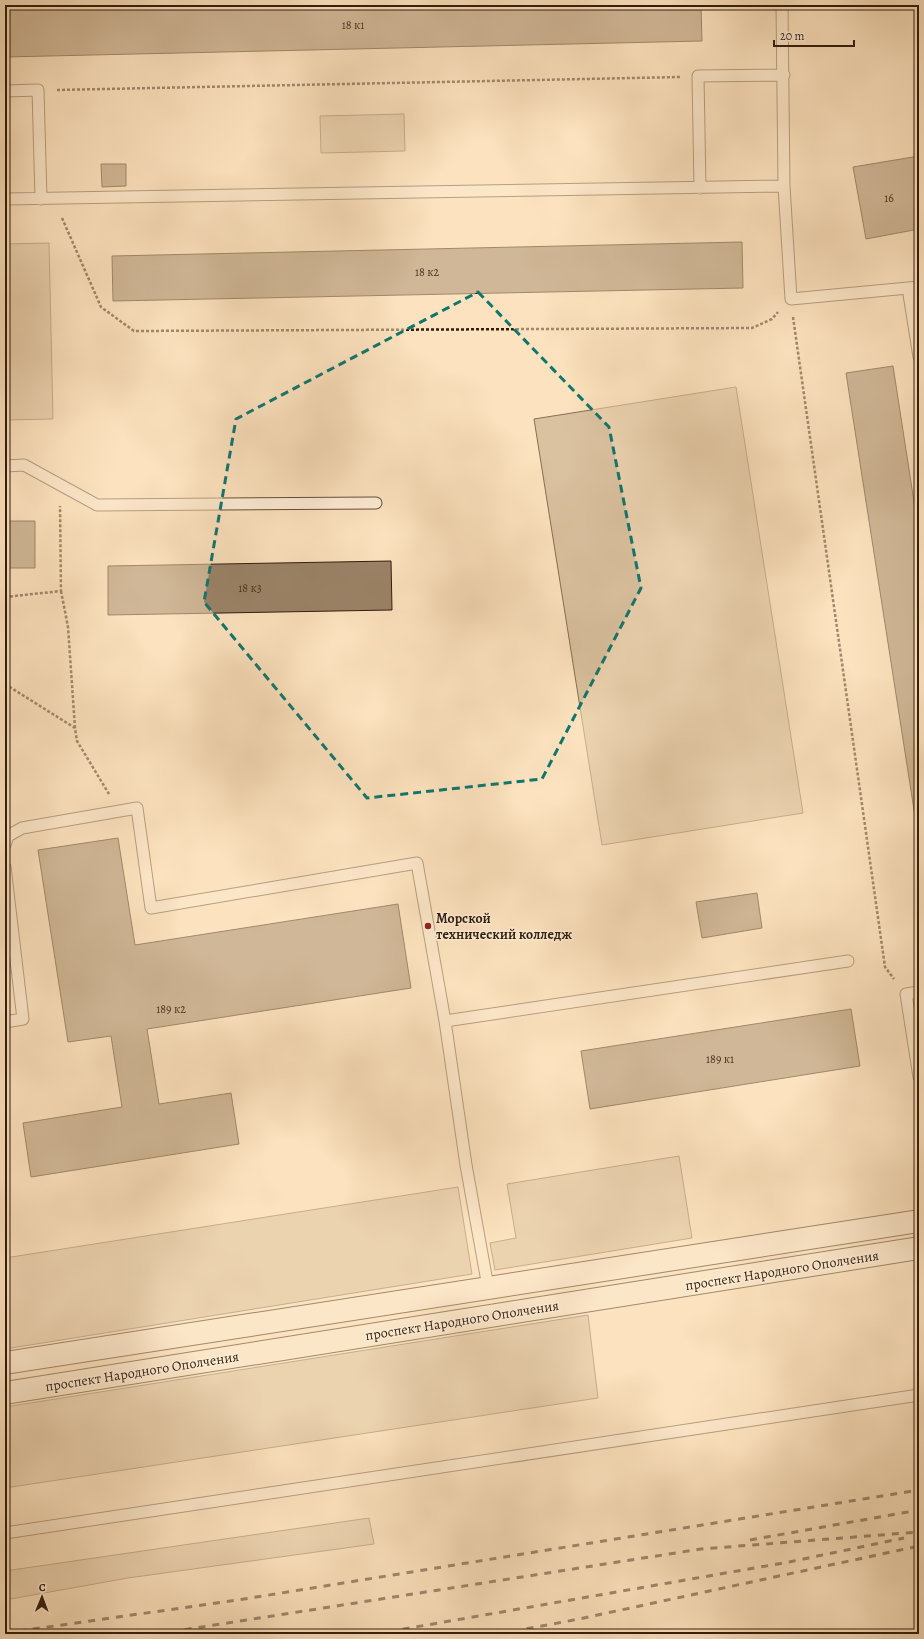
<svg xmlns="http://www.w3.org/2000/svg" width="924" height="1639" font-family="Alegreya,serif">
  <rect width="100%" height="100%" fill="#fce2be"/>
  <filter id="stains"><feTurbulence type="fractalNoise" baseFrequency=".005" numOctaves="4"/><feColorMatrix values="0 0 0 0 .2 0 0 0 0 .09 0 0 0 0 .02 0 0 0 .5 -.17"/></filter>
  <radialGradient id="worn" r=".72"><stop offset=".6" stop-color="#630" stop-opacity="0"/><stop offset="1" stop-color="#630" stop-opacity=".3"/></radialGradient>
  <path fill="#dac19f" stroke="#866f54" d="M404,114L405,151L321,153L320,116Z
    M49,243L53,419L5,420V244Z
    M736,387L803,813L602,845L534,419Z
    M679,1156L692,1238L495,1270L490,1243L516,1238L507,1184Z
    M458,1187L472,1274L5,1349V1258Z
    M588,1315L598,1398L5,1488V1407Z
    M369,1518L374,1544L128,1578L5,1600V1571Z"/>
  <path fill="#9b8368" stroke="#321d0a" d="M174,5H701L702,41L5,57V9Z
    M919,156V229L866,239L853,167Z
    M101,164H126V186L102,187Z
    M742,242L743,288L113,301L112,256Z
    M893,366L919,534V842L846,373Z
    M5,521H35V568H5Z
    M391,561L392,610L108,615V566Z
    M118,838L135,945L398,904L411,988L147,1029L159,1104L231,1093L239,1144L31,1177L23,1123L122,1107L111,1036L68,1042L38,850Z
    M757,893L762,928L702,938L696,902Z
    M851,1009L860,1066L590,1109L581,1051Z"/>
  <g fill="none" stroke-linecap="round" stroke-linejoin="round">
    <defs>
      <path id="service" d="M782,5L784,186L791,299L908,288
        M5,91L38,90L41,199
        M700,188L698,76L784,75
        M5,199L784,186
        M919,287L908,288L919,357
        M5,466L24,465L97,505L376,503
        M5,845L8,836L22,828L137,808L151,908L417,863L445,1021
        M5,867L23,1019L5,1022
        M919,992L906,994L919,1077
        M488,1287L466,1165L445,1021L848,961
        M5,1533L919,1395"/>
      <path id="secondary" d="M5,1363L919,1221
        M5,1393L919,1248"/>
    </defs>
    <use href="#service" stroke="#644e37" stroke-width="13"/>
    <use href="#secondary" stroke="#321d0a" stroke-width="24"/>
    <path stroke="#321d0a" stroke-width="2.5" stroke-dasharray="3 2" stroke-linecap="butt" d="M57,90L680,77
      M62,218L101,307L134,331L752,328L772,319L778,312
      M793,317L885,967L894,979
      M61,591L68,627L75,728
      M5,597L61,591L60,506
      M5,684L75,728L77,741L109,794"/>
    <use href="#service" stroke="#fdecd5" stroke-width="11"/>
    <use href="#secondary" stroke="#fdecd5" stroke-width="22"/>
    <path stroke="#321d0a" stroke-width="3" stroke-dasharray="7 7" stroke-linecap="butt" d="M750,1540L919,1510
      M5,1633L238,1600L919,1490
      M157,1634L701,1549L919,1532
      M375,1634L789,1562L904,1538
      M499,1634L579,1619L919,1546"/>
  </g>
  <path d="M0 0H924V1639H0ZM478,292L609,427L641,588L542,779L367,798L204,602L236,419Z" fill="#fce2be" fill-opacity=".55" fill-rule="evenodd"/>
  <path fill="none" stroke="#0f766e" stroke-width="3" stroke-dasharray="8 5" stroke-linejoin="round" d="M478,292L609,427L641,588L542,779L367,798L204,602L236,419Z"/>
  <circle fill="#8f2418" stroke="#fdecd5" stroke-width="1.5" cx="428" cy="926" r="4"/>
  <g text-anchor="middle" stroke-width="3" stroke-linejoin="round" paint-order="stroke">
    <g font-size="12" fill="#4c3622">
      <text x="353" y="29">18 к1</text>
      <text x="889" y="202">16</text>
      <text x="427" y="276">18 к2</text>
      <text x="250" y="592">18 к3</text>
      <text x="171" y="1013">189 к2</text>
      <text x="720" y="1063">189 к1</text>
    </g>
    <g font-size="14" font-weight="bold" fill="#321d0a" stroke="#fdecd5" text-anchor="start">
      <text x="436" y="923">Морской<tspan x="436" dy="16">технический колледж</tspan></text>
    </g>
    <g font-size="14" fill="#321d0a" stroke="#fdecd5">
      <text transform="translate(782 1270) rotate(-9)" y="5">проспект Народного Ополчения</text>
      <text transform="translate(462 1320) rotate(-9)" y="5">проспект Народного Ополчения</text>
      <text transform="translate(142 1371) rotate(-9)" y="5">проспект Народного Ополчения</text>
    </g>
  </g>
  <rect width="924" height="1639" fill="none" stroke="#fce2be" stroke-width="20"/>
  <rect x="6" y="6" width="912" height="1627" fill="none" stroke="#321d0a" stroke-width="2"/>
  <rect x="10" y="10" width="904" height="1619" fill="none" stroke="#321d0a"/>
  <g transform="translate(42 1597) rotate(1)" stroke="#fdecd5" stroke-width="3" paint-order="stroke">
  <path d="M0-3L7 15L0 10L-7 15Z" fill="#321d0a"/>
  <text y="-6" font-size="11" font-weight="bold" text-anchor="middle" fill="#321d0a">С</text>
  </g>
  <path d="M774 40v6h80v-6" fill="none" stroke="#321d0a" stroke-width="2"/>
  <text x="780" y="40" font-size="12" fill="#321d0a" stroke="#fdecd5" stroke-width="3" paint-order="stroke">20 m</text>
  <rect width="100%" height="100%" filter="url(#stains)"/>
  <rect width="100%" height="100%" fill="url(#worn)"/>
</svg>
